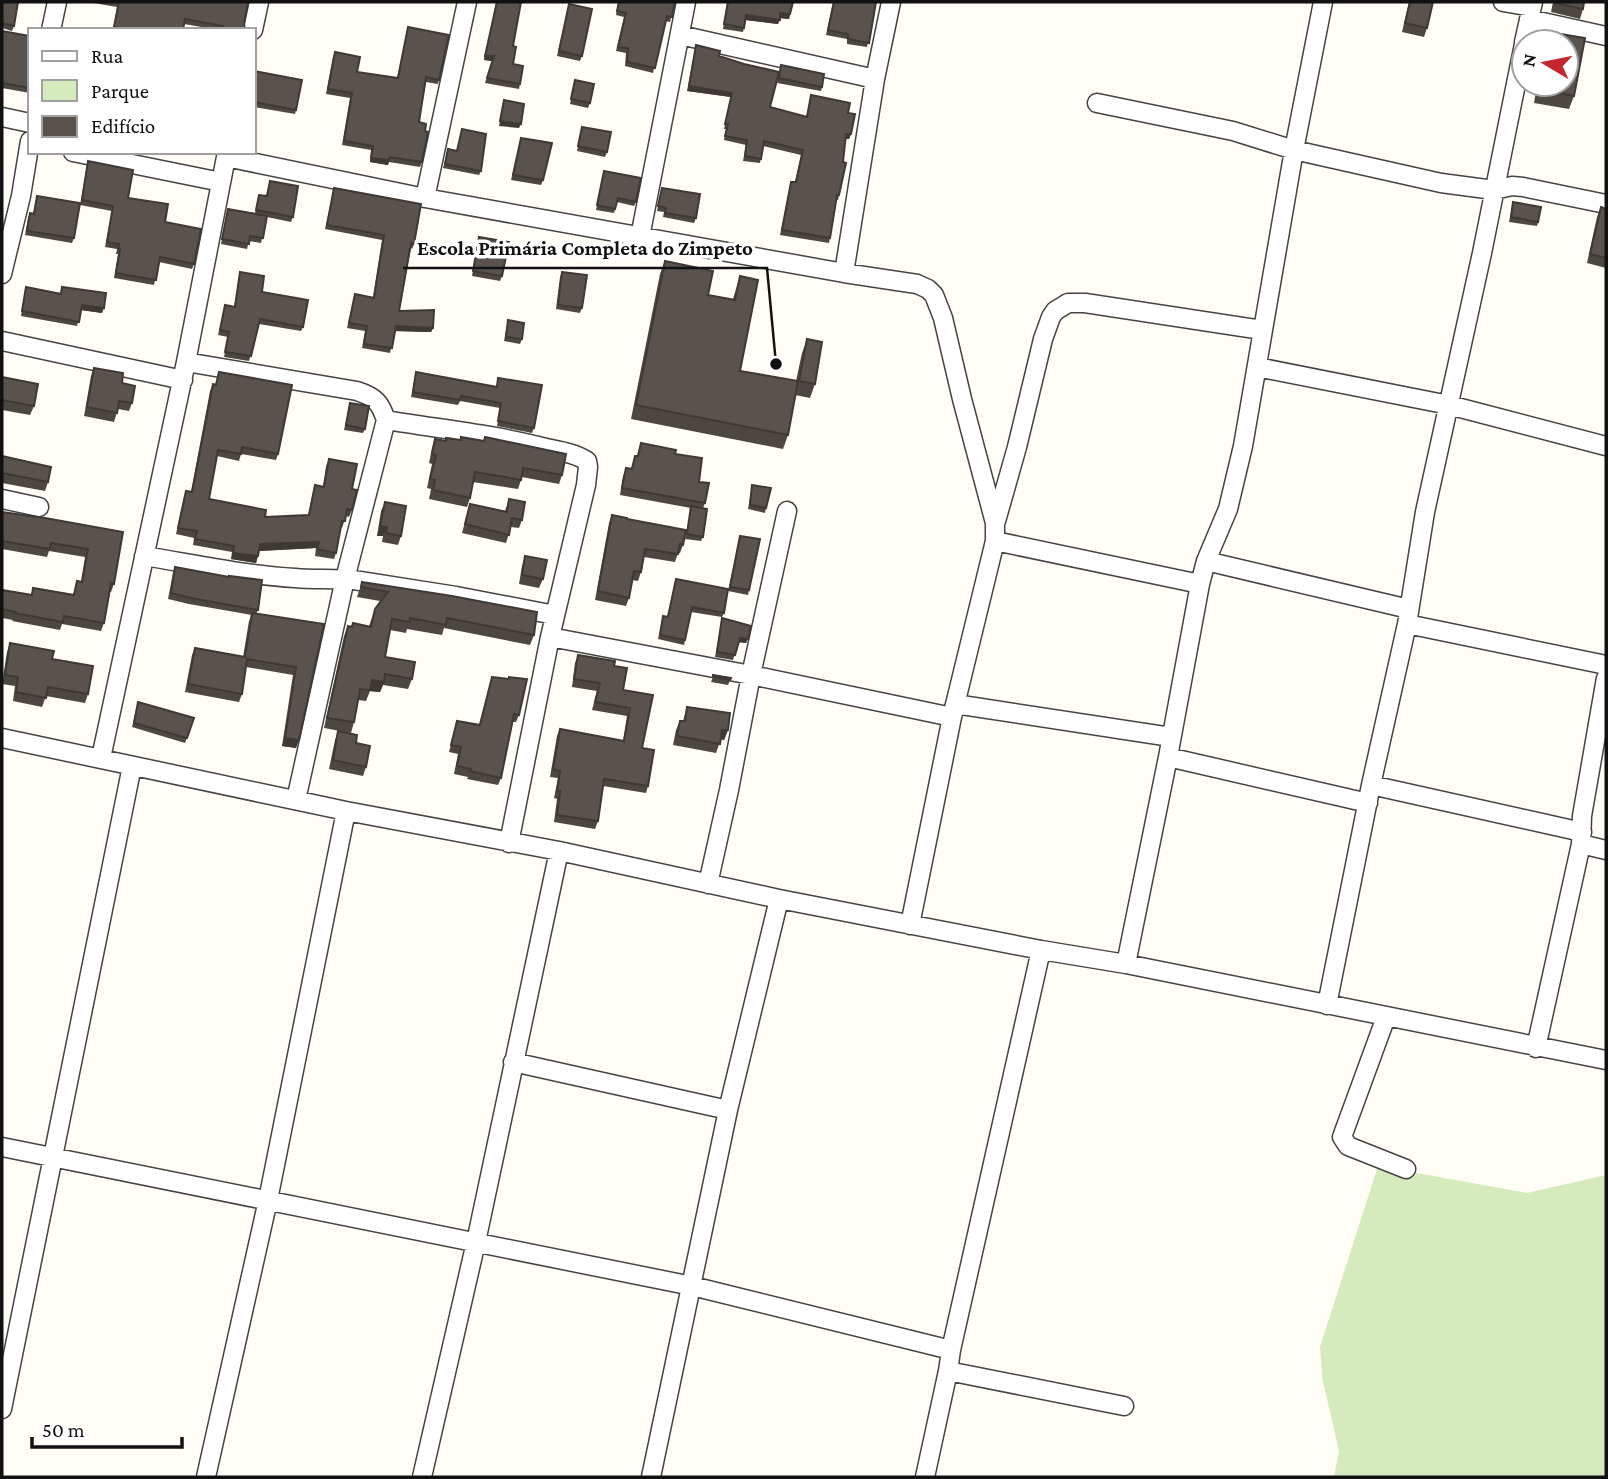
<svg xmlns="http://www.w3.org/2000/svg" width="1608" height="1479" font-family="'Crimson Pro',serif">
  <rect width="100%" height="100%" fill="#fffdf5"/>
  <path fill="#d5ebbd" d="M1378,1166L1527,1193L1606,1175V1477H1334L1339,1451L1322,1377L1320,1347Z"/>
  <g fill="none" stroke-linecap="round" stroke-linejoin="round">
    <defs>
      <path id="minor" d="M1503,2L1532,7
        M1529,19L1606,36
        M51,30L57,2
        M253,30L259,2
        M680,35L875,79
        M1524,42L1533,2
        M1097,103L1233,131L1294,150L1441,183L1494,190L1512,186L1523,187L1606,204
        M2,117L30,123
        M73,152L221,182
        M226,157L425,198L844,273L917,284L928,289L934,295L943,318L962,399L995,523V541L952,717L910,925
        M425,198L467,2
        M640,237L686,2
        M844,273L875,79L891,2
        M2,274L21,196L30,141
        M2,341L183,380
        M186,362L357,391C375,397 380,402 386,420C439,429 493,434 546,448C560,451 575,453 587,461L588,467L586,485L550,637L509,843
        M1257,367L1449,405L1606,446
        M2,499L39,507
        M996,521L1017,447L1043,339L1051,317L1055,311L1068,303H1085L1262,330
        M995,541L1200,584
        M144,556C194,564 244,575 295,578C316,580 338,578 360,581L456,596L555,615
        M1206,561L1409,609
        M1407,624L1606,665
        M550,637L751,675L952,717
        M955,704L1171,737
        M2,738L346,811L559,851L779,899L1041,950L1126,964L1606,1060
        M1168,757L1368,803
        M101,758L186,362L227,152
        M1371,785L1582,832
        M296,800L345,579L386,420
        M1581,844L1606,850
        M708,884L729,790L751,675L787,511
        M1126,964L1168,757L1200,584L1206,561L1228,509L1243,446L1294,150L1323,2
        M1327,1005L1371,785L1407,624L1425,512L1482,253L1524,44
        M1386,1017L1342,1137L1348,1146L1406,1169
        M1536,1048L1581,844L1582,816L1606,678
        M513,1062L728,1110
        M2,1147L692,1286L951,1350
        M948,1371L1124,1406
        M2,1409L132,766
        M206,1477L268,1200L346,811
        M422,1477L476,1242L559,851
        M651,1477L728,1110L779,899
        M925,1477L948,1371L951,1350L1041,950"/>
    </defs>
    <use href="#minor" stroke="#444" stroke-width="21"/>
    <use href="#minor" stroke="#fff" stroke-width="18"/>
  </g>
  <path fill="#4d4742" d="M2,2L14,26L12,31L2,28Z
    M88,2H248L244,24L245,30H219L184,24L183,30H113L117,7Z
    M496,2H521L513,46V64L520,84L519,89L485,83L492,61L484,60Z
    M618,2H675L670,22L665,21L653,73L625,66L626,53L616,51L624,17L616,15Z
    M727,2H793L789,19L780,18L778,24L746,20L743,32L723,29Z
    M833,2H876L867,47L847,44V39L826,35Z
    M1409,2H1433L1427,28L1424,37L1402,32Z
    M1553,2H1584L1583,9L1580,19L1551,12Z
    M569,4L582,56L580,61L557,56Z
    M408,27L439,80L438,84L426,82L419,122L422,162L420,167L389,162L388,165L370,162L371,150L342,145L350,98L326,94L333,57L335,52L357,72L397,78Z
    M2,31L30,36V93L2,88Z
    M1549,32L1585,38L1574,96L1569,109L1534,103L1537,84H1566V42H1546Z
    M696,45L719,56L770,107L807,117L811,95L848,113L851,134L849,139H845L839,195L838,200H836L829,243L780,235L790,186L791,182H795L801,155L763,146L760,163L743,161L746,145L724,140L726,129H724L731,97L687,91Z
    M781,65L822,87L821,91L777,83Z
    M254,71L296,110L295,114L254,107Z
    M575,80L590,103L588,108L570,104Z
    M582,127L607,152L605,157L577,151Z
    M462,129L481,171L479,175L443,168L448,149L457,151Z
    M521,138L543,180L541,185L511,180Z
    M88,161L128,198L165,222L194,264L192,269L159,262L154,285L114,278L118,254H116L117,249L105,247L112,211L80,205L87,166Z
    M604,171L636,202L634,206L617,202L614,213L596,210Z
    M270,181L293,217L291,222L267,217L261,243L249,241L247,249L221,244L228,209L255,213L259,195L266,196Z
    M334,188L414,244L412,249L411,248L399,311L433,328L431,332L395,331L390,353L362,348L365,331L347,328L355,294L373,297L382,240L325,229Z
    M662,188L696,218L694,223L663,217L664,212L657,211Z
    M37,196L74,238L72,243L25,235L28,218L30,213L33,214Z
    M1513,202L1538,222L1537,226L1509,222Z
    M1601,207L1606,209V268L1587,263L1597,217Z
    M479,237L502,276L500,281L472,276Z
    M665,261L708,295L733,299L740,276V371L796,381L802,353L807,339L815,384L810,398L795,395L788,435L783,449L631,419L660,274Z
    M240,272L262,292L303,327L301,331L259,324L249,361L224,357L228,337L218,335L225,305L234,307Z
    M562,272L582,308L580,313L556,309L560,277Z
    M26,287L60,293L62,287L102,313L81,310L77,326L21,316Z
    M508,320L522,339L520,344L504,341Z
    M94,368L122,383L132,403L129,411L118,409L114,422L84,416L91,376Z
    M219,372L278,454L276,460L241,454L239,461L217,456L209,499L265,517L308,515L315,485L323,486L326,466L329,459L352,489V510L349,517L346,516L342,528L341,527L336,553L334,559L315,556L316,548L259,551L256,563L231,559L232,552L193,545L194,538L176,534L184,497L186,491L191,492L210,391L213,384L215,385Z
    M416,372L496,387L498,378L534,428L532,433L497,426L500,408L460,401L458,405L411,397Z
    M2,377L34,406L30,415L2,410Z
    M350,403L365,429L363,433L344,430Z
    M461,437L484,441L485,437L562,475L559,484L522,477L518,489L473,482L470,498L467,507L429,499L431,489L427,488L432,464L429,463L432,448L435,439L445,441L446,438L460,440Z
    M641,443L675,454L699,482L705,503L703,508V537L701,541L685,539L691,508L620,495L623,476L626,468L631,469L635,456H637Z
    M2,456L48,482L45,491L2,483Z
    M752,485L766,508L765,513L748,509Z
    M509,499L522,520L519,528L511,527L506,543L462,533L470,504L505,511Z
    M385,502L401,536L398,545L382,542L383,536H377L381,511Z
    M2,512L123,532L114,584L111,592H110L104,623L101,631L62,624L60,630L12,621L13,620L2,618V590L31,595L33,588L73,595L77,581L81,582L85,557L49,551L47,557L2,549Z
    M612,515L627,519L683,545L680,553H678L675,562L644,557L641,572L638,581L632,580L629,598L626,606L595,600L609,523Z
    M740,536L749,590L748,595L728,591Z
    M525,556L543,579L539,588L519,584L522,566Z
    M175,567L258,610L256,614L324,624L296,748L282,746L293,675L246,667L242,694L239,702L185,692L192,655L195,648L243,657L249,621L252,615L189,604L168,599L173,573Z
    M676,579L724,613L722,617L691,612L684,645L658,639L663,616L667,617Z
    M362,582L534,635L530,645L444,628L442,635L407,629L406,633L390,630L385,657L412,679L408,689L383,685L380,692L370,691L366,701L358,700L354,722L351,733L324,728L344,636L348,626H369L375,609L380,601L357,597Z
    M722,618L748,639L746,643L738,642L733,660L715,657Z
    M10,643L52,659L88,694L85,703L46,696L42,707L13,701L15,686L2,684L7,652Z
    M578,655L614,666L642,748L648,786L646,793L603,786L598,821L595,829L554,822L557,799L554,798L558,778L550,777L557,736L560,729L623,741L627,716L592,710L597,691L572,687L575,663Z
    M492,677L519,715L516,722H512L501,778L498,785L467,779L468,777L454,774L458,754L449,752L457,721L479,725Z
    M713,677L731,678L728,685L711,682Z
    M138,702L194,718L185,743L132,727Z
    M687,707L728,730L724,740L721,739L716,753L673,745L676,730L680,721H683Z
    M338,731L356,743L366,767L363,776L329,769L335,740Z"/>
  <path fill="#3f3936" d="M780,13L790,14L789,19L779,18Z
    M746,15L780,20L778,24L745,20Z
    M485,56H494L492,61L484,60Z
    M689,86L732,93L731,97L687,91Z
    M500,121L521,124L519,128L499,126Z
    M846,134H851L849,139H844Z
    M371,158L389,160L388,165L370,162Z
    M82,305L104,308L102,313L81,310Z
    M396,326L433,328L431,332L394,331Z
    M380,526L387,527L383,536H377Z
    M319,542L316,548L258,551L260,544Z
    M233,553L258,556L256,563L231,559Z
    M740,638L748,639L746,643L738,642Z
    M372,680L384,682L380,692L368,691Z
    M722,730H728L724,740L719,739Z
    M285,738L299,740L296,748L282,746Z"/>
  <path fill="#5a524d" stroke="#3f3936" stroke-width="2" d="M2,2H18L14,26L2,23Z
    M116,2H248L244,24L245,30H223V26L185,19L183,30H120V28L114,27L119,2Z
    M497,2H521L513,46L516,47L513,64L523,66L520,84L487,78L494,56H485Z
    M619,2H675L672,17L667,16L655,68L627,62L628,48L618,47L626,13L617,11Z
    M728,2H793L790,14L780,13V20L746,15L744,28L724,24Z
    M834,2H876L869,43L848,39V34L828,30Z
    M1410,2H1433L1427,28L1405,23Z
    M1555,2H1584L1583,9L1555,3Z
    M569,4L592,9L582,56L559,51Z
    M408,27L449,35L439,80L426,77L419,122L426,124L425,131L428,132L422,162L390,157L389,160L371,158L373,146L344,141L352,93L328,89L335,52L360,57L357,72L398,78Z
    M2,31L30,36V88L2,83Z
    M1549,32L1585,38L1574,96L1539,89L1540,84H1566V42H1548Z
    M696,45L720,51L719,56L744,64L779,72L770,107L807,117L811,95L850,103L848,113L855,114L851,134H846L843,162L846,163L839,195H837L830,238L782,230L791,182H796L803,150L764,141L761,159L745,156L747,140L725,136L728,124H725L732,93L689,86Z
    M781,65L824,74L822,87L779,78Z
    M254,71L302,80L296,110L254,102Z
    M575,80L594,84L590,103L571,99Z
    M504,100L524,104L521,124L500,121Z
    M582,127L611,132L607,152L578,146Z
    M462,129L486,134L481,171L445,164L448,149L457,151Z
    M521,138L552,143L543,180L513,175Z
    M88,161L133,170L128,198L168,204L165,222L201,229L194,264L160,257L156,280L116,273L120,249L118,248L119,244L107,242L113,206L82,200Z
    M604,171L641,178L636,202L618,198L615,209L597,205Z
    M270,181L298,186L293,217L256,210L259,195L267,196Z
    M334,188L421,204L414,244L411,243L399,311L434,310L433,328L396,326L392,348L364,344L367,326L349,323L355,294L374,298L384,235L327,225Z
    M662,188L700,194L696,218L665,213L666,208L658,206Z
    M37,196L80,203L74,238L27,231L30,213L34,214Z
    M1513,202L1541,207L1538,222L1511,217Z
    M1601,207L1606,209V258L1590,254Z
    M228,209L267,216L263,238L250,236L249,244L222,239Z
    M479,237L509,242L502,276L473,271Z
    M665,261L713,271L708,295L735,300L740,276L758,280L740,371L798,381L788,435L636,405Z
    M240,272L264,276L262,292L308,300L303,327L260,319L251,356L225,352L229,332L220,330L225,305L235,307Z
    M562,272L587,275L582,308L558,305Z
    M26,287L61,294L62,287L106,293L104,308L82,305L79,322L22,311Z
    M508,320L524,323L522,339L506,337Z
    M807,339L822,342L815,384L799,381Z
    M94,368L123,373L122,383L135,386L132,403L119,401L117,413L87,407Z
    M219,372L292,385L278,454L242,447L241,454L218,450L209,499L266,510L265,517L309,515L315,485L324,487L329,459L357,464L352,489L357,490L352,510L347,509L345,521H342L336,553L317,549L319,542L260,544L258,556L233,553L234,546L195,539L197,531L178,528L186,491L192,492L213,384L216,385Z
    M416,372L497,387L498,378L542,385L534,428L498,421L501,403L461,396L460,400L413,392Z
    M2,377L38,384L34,406L2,400Z
    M350,403L369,406L365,429L346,425Z
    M461,437L484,441L485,437L566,454L562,475L523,468L521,480L475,472L470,498L433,490L435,480L430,479L436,455L432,454L435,439L446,441V438L461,440Z
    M641,443L676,450L675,454L702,458L699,482L709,483L705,503L622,488L626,468L632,469L635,456H638Z
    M2,456L51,467L48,482L2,473Z
    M752,485L771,488L766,508L750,505Z
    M509,499L525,502L522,520L512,518L509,535L465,524L470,504L507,512Z
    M385,502L406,506L401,536L386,533L387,527L380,526Z
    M691,506L707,509L703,537L687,534Z
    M2,512L45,518L123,532L114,584L111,583L104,623L64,616L63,622L15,613L16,612L2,609V590L32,595L33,588L74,595L77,581L82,582L88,549L51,543L50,549L2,541Z
    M612,515L627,518V519L686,530L683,545L680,544L678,554L645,549L641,572L634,571L629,598L598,591Z
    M740,536L760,539L749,590L730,587Z
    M525,556L547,560L543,579L522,575Z
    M175,567L229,577V576L262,580L258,610L191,598L171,593Z
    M676,579L728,589L724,613L692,607L685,640L660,635L663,616L668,617Z
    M362,582L452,596L537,612L534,635L447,618L446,625L410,618V622L392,619L385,657L415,662L412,679L385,674L384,682L372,680L370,690L360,689L354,722L327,718L348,626L352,627L353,623L371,627L375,609L388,592L361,587Z
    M252,613L324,624L299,740L285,738L296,667L247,659L242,694L188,684L195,648L245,657Z
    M722,618L751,626L748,639L740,638L735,655L717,652Z
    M10,643L54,651L52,659L93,666L88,694L48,687L46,698L16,692L18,677L5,675Z
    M578,655L615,661L614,666L627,668L623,690L653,695L642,748L654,750L648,786L604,779L598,821L557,815L560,791H557L560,771L553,769L560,729L624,741L630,708L595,702L600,683L574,679Z
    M713,675L731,678L730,680L713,677Z
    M492,677L509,679V677L527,679L519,715L514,714L501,778L470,771L471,769L457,766L461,747L451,745L457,721L480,725Z
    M138,702L194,718L187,738L134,723Z
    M687,707L730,713L728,730H722L720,744L677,736L680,721H685Z
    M338,731L357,735L356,743L370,746L366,767L333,760Z"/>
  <path fill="none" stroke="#111" stroke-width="2.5" d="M776 364L767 268H403"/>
  <circle fill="#111" stroke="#fff" stroke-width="2.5" cx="776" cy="364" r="7"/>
  <g font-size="21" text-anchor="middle" font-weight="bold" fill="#111" stroke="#fff" stroke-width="7" stroke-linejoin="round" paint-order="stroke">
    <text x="585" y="255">Escola Primária Completa do Zimpeto</text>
  </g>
  <rect width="1608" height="1479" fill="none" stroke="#111111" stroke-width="7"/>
  <rect x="28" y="28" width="228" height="126" fill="#ffffff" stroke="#a0a0a0" stroke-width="2"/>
  <rect x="42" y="51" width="35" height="10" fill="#ffffff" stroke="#a0a0a0" stroke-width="2"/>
  <text x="91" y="63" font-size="21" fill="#111111">Rua</text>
  <rect x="42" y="80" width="35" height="21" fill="#d5ebbd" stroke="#a0a0a0" stroke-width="2"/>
  <text x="91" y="98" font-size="21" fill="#111111">Parque</text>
  <rect x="42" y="116" width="35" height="21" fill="#5a524d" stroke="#a0a0a0" stroke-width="2"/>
  <text x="91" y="133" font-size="21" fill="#111111">Edifício</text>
  <g transform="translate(1545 63) rotate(280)"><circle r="33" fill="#ffffff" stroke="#a0a0a0" stroke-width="2"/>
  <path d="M0-5L12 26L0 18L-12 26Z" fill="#c4262e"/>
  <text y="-10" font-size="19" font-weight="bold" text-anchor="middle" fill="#111111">N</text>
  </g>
  <path d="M32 1437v10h150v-10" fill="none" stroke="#111111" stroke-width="3.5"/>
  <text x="42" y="1437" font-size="21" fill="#111111" stroke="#ffffff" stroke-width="5" paint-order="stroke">50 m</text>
</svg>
